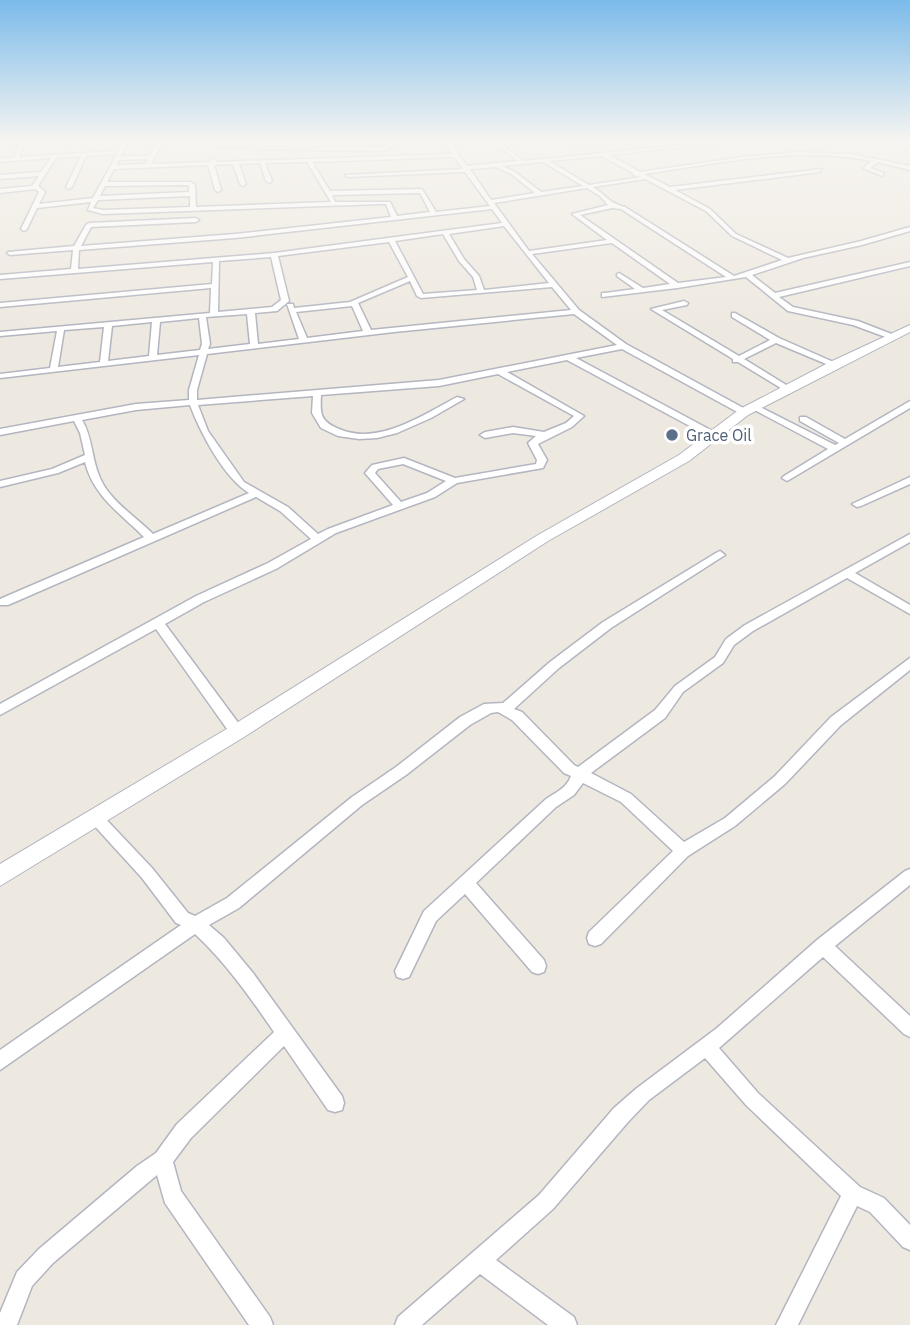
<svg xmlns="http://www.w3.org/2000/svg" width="910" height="1325" font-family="'IBM Plex Sans',sans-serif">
  <rect width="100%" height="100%" fill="#eee9e0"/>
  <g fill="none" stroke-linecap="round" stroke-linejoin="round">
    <defs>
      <path id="street" d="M19,143H24L19,157L118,151L122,143H127L121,156H150L157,143H162L151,164L210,162L213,158L216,160L215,162L452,154L445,143H450L467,166L518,161L495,143H500L523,161L702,143H720L609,155L640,172L743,157L797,152L851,154L910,166V170L878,162L870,168L884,173L882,176L863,168L872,161C797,146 719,163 644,174L670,187L822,169L820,172L675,190L710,209L736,234L788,258L861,241L910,227V231L862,245L803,258L752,275L775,293L910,262V266L779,297L793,307L858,321L894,335L895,337L891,339L853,325L788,311L746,277L677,288L602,297V293H605L635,289L617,276V274L619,273L643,288L670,284L612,243L532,254L579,310L626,344L747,410V414H741L622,349L576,358L718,434V438H712L567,360L507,372L584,416L572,427L538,444L547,460L543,468L457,483L435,497L336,533L276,569L204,602L165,624L242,728L244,732L242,736L237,737L232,736L156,629L0,715V704L196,596L268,563L311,539L280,511L256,497L8,605H0V599L144,537C121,514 93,496 85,462L58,473L0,487V481L52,469L85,455L80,433L74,421L0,435V429L136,404L189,400V390L199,355L0,378V374L50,368L57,331L0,336V332L210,313L211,288L0,307V303L212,284L213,262L0,279V275L71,269L73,250L10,255L7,253L8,252L74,246L86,225L89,223L196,218L199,220L196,222L91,227L81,246L235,234L391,217L386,204H381L103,214L88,210L91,202L37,208L27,229L24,231L21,229L39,192L35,189L0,193V189L32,186L39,176L0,179V175L41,172L51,158L0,162V158H14ZM117,154L93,198L39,204L45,192L38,186L56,158L81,156L66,187L69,189L72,187L86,156ZM602,156L633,173V175L641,177L589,185L549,161ZM454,157L463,169L345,175L348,177L465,172L490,206L436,212L422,189L330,191L312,162ZM148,159L146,164L116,165L119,160ZM307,162L331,202L196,207L195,185L190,182H107L114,169L208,165L215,190L218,192L221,190L214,165L233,164L240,184L243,186L246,184L239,164L260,163L266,181L269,183L272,181L265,163ZM543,162L583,186L541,192L515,172L502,166ZM496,167L511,174L535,193L491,200L470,169ZM645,179L706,211L732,236L782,260L734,276L625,207C609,203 607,196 593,187ZM187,185L189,186V192L100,196L105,186ZM587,188L600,196L608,205L572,214L607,240L529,251L494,203ZM420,193L430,212L397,216L390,202H335L332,195ZM190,196V207L103,210L93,208L98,200ZM612,208L621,209L726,277L678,283L580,215ZM492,209L502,223L274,253L78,269L79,250L235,238ZM504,226L549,283L484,290L479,276L464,259L449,234ZM443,234L459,261L473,277L477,290L423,294L395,241ZM389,242L408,277L350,302L294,308L293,304H287L299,339L258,344L255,313L277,311L289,301L278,256ZM271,257L281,300L272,307L218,312L219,261ZM410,281L417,296L421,298L552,287L571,310L371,330L358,303ZM352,306L363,331L307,338L296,312ZM247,314L250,344L208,349L210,344L206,317ZM574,314L617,345L439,380L197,400V390L207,354L394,332ZM199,318L202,344L200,350L157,355L160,322ZM152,322L149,356L108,361L112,326ZM104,327L100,362L58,367L64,330ZM498,374L574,416L566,423L544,432L513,427L485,432L480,435L485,438L513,433L536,436L528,443L537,460L536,464L455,478L404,458L372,465L365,473L393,505L328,529L318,534L288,507L244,482L208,431L198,405L313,396L312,413L321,428L338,436L359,439L377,438L397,433L431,418L464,399L457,397C423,415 378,446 339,429C320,421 320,414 321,395L439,386ZM190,405C200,432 224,478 249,493L153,534C135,516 110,501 100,478C91,458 93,438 82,420L136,410ZM403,464L446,481L427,493L401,502L375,473L378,469Z
        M68,143H73L69,148L66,146Z
        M391,143H397L384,151L218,148L383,147Z
        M568,143H602L603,144L600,146Z
        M909,149H910V153L906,151Z
        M684,301L688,303L687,305L662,310L739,356L770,340L732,317V313H735L779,338L838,364L831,366L776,343L744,359L791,388L784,390L738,362H733V359L651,309Z
        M910,401V408L787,481L782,478L784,476L828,449L749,407L756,405L835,445L839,443L800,421V417H806L845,439Z
        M910,477V484L861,506L857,507L852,504Z
        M910,534V542L855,573L910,605V614L847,578L753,631L734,645L723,663L683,692L665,718L591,773L631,794L684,842L725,818L775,776L831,717L910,658V670L841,725L785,784L735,826L688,856L601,944L595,946L589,944L587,938L589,932L673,851L621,802L583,783L574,795L556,807L476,883L544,960L546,966L544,972L538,974L532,972L465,894L436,921L409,977L403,979L397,977L395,971L424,911L546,799C555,793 567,788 571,776L564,773L512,720L498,712L491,713L470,725L406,775L362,805L239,908L209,925L224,938L253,973L342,1096L344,1103L342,1110L335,1112L328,1110L284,1046L191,1138L173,1162L181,1191L270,1317L273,1325H249L165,1203L157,1175L53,1263L32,1286L17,1325H0V1313L17,1272L39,1249L137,1166L156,1153L177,1124L274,1032C250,997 226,963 195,934L0,1070V1050L181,925L176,923L142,878L91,822L89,818L91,814L96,812L101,814L152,868L188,913L195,916L227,898L352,797L396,767L460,717L484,704L503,703L550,662L603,622L716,553L720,551L725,555L611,628L559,668L514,709L522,712L574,765L578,767L655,710L675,686L715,657L726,639L745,625Z
        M910,869V885L835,946L910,1016V1037L904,1034L823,957L719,1048L758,1093L860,1187L884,1198L910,1225V1250L903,1247L870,1212L857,1206L798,1325H776L841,1196L746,1105L705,1058L649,1100L628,1122L553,1209L496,1260L574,1317L577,1325H548L480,1274L422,1325H395L398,1317L539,1195L614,1108L637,1088L717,1028L817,940L905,871Z"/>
      <path id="secondary" d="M910,325V332L748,415L689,461L548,541L244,737L0,886V864L230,727L538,535L679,455L740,409L830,362Z"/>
    </defs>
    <use href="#street" stroke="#b3b5c0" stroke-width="3"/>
    <use href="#secondary" stroke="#b3b5c0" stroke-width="2"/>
    <use href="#street" fill="#fff" fill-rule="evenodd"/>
    <use href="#secondary" fill="#fff" fill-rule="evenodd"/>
  </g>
  <linearGradient id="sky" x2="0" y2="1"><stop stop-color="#7bbbea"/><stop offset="0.43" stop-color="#f7f5f1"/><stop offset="1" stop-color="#f7f5f1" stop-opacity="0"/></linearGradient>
  <rect width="910" height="329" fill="url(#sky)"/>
  <circle fill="#5c6f8a" stroke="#fff" stroke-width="2.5" cx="672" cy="435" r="7"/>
  <g text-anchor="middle" stroke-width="7" stroke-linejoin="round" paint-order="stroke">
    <g font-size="16" fill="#4e5e75" stroke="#fff" text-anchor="start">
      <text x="686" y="441">Grace Oil</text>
    </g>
  </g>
</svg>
